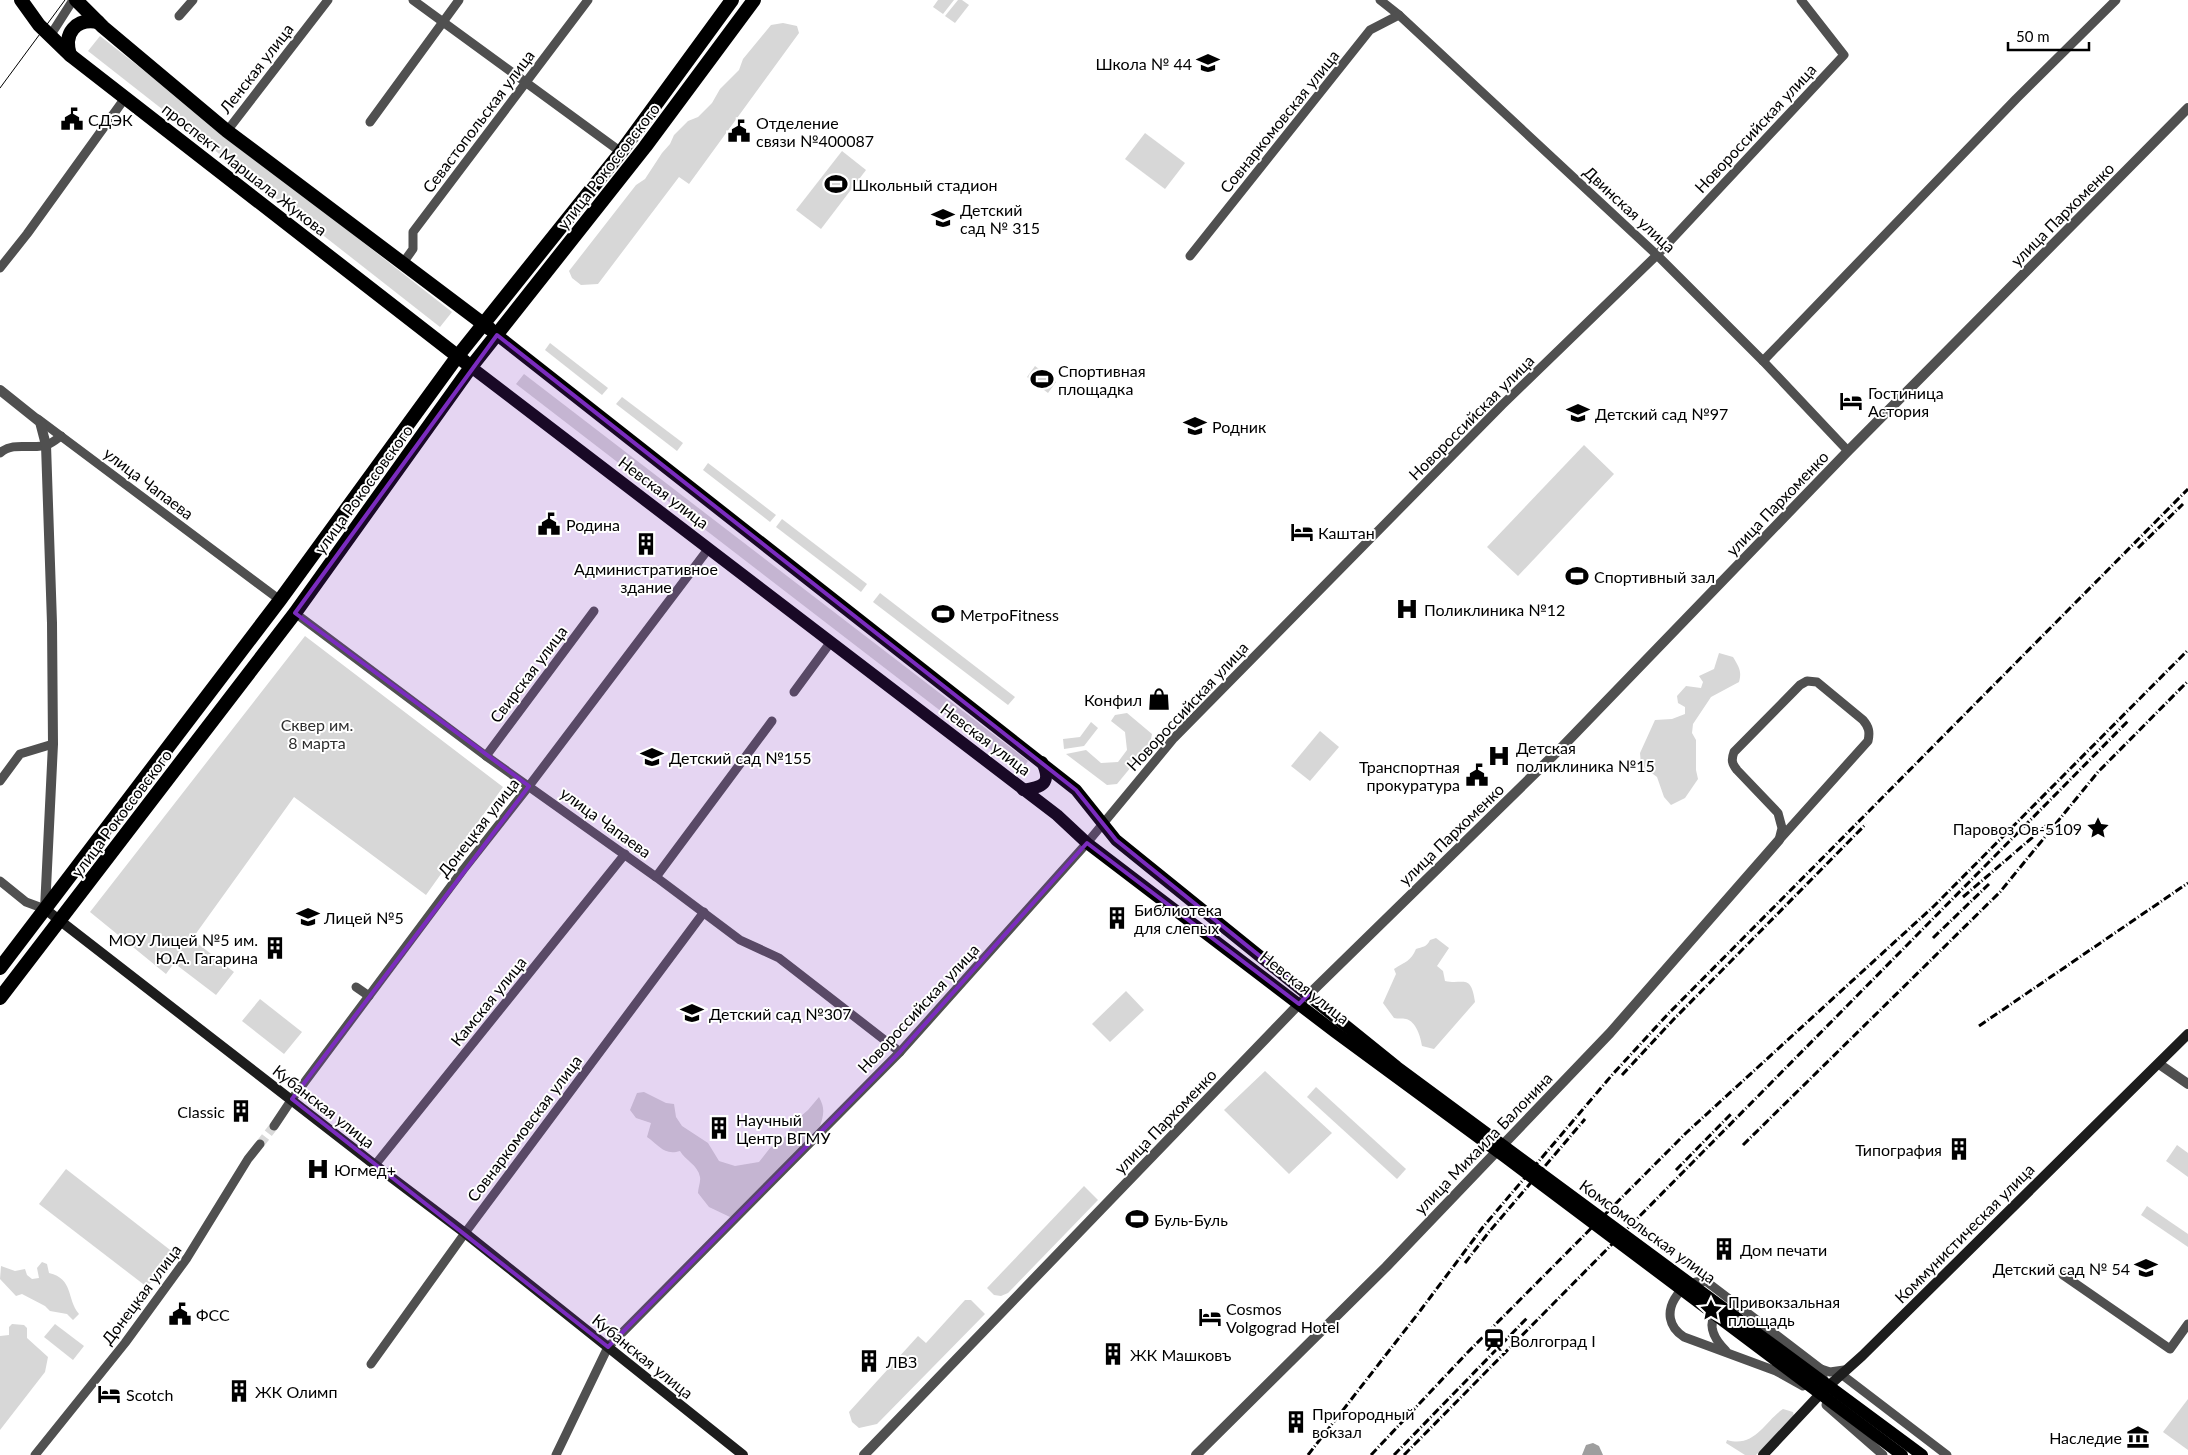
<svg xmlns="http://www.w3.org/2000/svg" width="2188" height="1455" viewBox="0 0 2188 1455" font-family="Lato,sans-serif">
	<rect width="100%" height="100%" fill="#fff"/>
	<g fill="#d7d7d7">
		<polygon points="938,0 954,0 943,14 933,7"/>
		<polygon points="958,0 962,0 969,5 955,23 945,16"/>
		<polygon points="783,23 797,26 799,33 689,184 679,177 598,284 581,285 572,278 569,271 636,185 645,179 662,153 670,144 674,135 688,121 698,117 712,103 720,89 739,70 743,59 771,25"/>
		<polygon points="100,36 452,312 440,327 88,51"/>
		<polygon points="1145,133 1185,163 1165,189 1125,159"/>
		<polygon points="842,151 866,170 821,229 796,210"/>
		<polygon points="550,343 608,388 602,395 545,350"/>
		<polygon points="1035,366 1056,382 1048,393 1027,377"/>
		<polygon points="524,374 1028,761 1020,772 516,384"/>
		<polygon points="622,397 683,443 677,451 616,404"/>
		<polygon points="1584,445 1614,474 1518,576 1487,547"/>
		<polygon points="708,463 776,515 770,522 703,470"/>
		<polygon points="782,519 867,584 861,592 776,527"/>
		<polygon points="880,593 1015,697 1008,705 873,602"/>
		<polygon points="305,636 503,787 426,895 294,797 192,939 234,972 216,995 174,963 166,974 90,912"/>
		<path d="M1719,653L1733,657C1739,667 1742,671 1739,682L1711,697L1693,724L1692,733L1696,740V770L1698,779L1685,798L1671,805L1664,797L1657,777L1641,765L1640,753L1655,720L1672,719L1685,714V707L1678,703L1677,696L1686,686L1701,688L1703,682L1699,676L1714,669Z"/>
		<polygon points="1127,713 1152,734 1150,744 1117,784 1107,785 1066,754 1086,750 1101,763 1118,762 1127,750 1125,732 1111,721 1115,715"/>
		<polygon points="1091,722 1098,728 1084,746 1064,749 1063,739 1080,737"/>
		<polygon points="1320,731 1339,747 1310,781 1291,766"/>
		<path d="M1436,938L1449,948L1437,966L1443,971L1445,981C1463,985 1471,973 1475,1002L1434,1049L1422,1046C1421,1038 1416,1021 1406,1019C1402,1018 1398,1019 1394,1018L1383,1003L1396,974L1394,969C1405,962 1411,961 1416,949C1422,947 1427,947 1430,940Z"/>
		<polygon points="1126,991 1144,1010 1110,1042 1092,1024"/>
		<polygon points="260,999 302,1032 284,1054 242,1021"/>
		<polygon points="1265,1071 1332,1133 1289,1174 1224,1110"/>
		<polygon points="1316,1087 1406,1169 1397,1179 1307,1097"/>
		<path d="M644,1092L666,1103L674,1104L676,1117L682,1126L708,1143L719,1161L735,1166L759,1162L770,1148L786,1136L793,1123L808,1110L819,1097C825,1108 824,1114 820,1126L740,1211L730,1217L709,1207L698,1193C698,1188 701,1181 700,1177C698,1165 685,1160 680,1151C664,1156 659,1145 647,1137L651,1123L636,1118L630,1110L637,1093Z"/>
		<polygon points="2177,1145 2188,1153 2188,1177 2166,1161"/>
		<polygon points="66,1169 174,1253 147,1287 39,1204"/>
		<polygon points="1084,1186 1098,1200 1008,1293 1001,1296 994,1295 987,1288"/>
		<polygon points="2147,1206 2188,1234 2188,1247 2141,1215"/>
		<path d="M42,1262L47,1264L49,1273C74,1279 66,1298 79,1314L73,1320L67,1314L50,1311L45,1306L22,1294L16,1296L0,1279L1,1266L15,1271L25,1269L27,1275L32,1279L39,1278L37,1268Z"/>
		<polygon points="965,1300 971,1300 985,1314 877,1424 859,1428 852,1422 849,1412 918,1336 926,1343"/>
		<polygon points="12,1324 24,1325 27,1328 27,1338 48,1357 45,1372 0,1430 0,1336 9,1335 9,1327"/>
		<polygon points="55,1324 84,1346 73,1360 44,1337"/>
		<polygon points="2188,1399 2188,1450 2163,1432"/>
		<path d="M1783,1409L1793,1412L1794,1416L1756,1455H1745L1726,1443L1727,1440C1755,1448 1764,1422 1783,1409Z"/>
	</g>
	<polygon fill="#9e9e9e" points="1593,1443 1599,1446 1603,1455 1582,1455 1586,1445"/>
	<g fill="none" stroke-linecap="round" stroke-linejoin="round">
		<polyline stroke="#d9d9d9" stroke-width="9" stroke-dasharray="9 4.5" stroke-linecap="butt" points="260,1144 274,1126"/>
		<g stroke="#505050" stroke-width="9">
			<polyline points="413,0 621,152"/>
			<polyline points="1380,0 1399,15 1657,255 1763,361 1848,451"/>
			<polyline points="179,16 193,0"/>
			<polyline points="50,36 73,0"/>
			<polyline points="370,122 459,0"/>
			<polyline points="227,131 328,0"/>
			<polyline points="1190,256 1370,30 1399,15"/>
			<polyline points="403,263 413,249 413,232 588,0"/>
			<polyline points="0,268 27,234 125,98"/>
			<polyline points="1763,361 2016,99 2116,0"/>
			<polyline points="38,419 280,600"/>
			<path d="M0,453C14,441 31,450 47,445C52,443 57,439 61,436"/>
			<polyline points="295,613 486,756 656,877 740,940 779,958 900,1052"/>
			<path d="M1807,681L1817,682L1863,720C1869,727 1870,732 1868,741L1779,840L1782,828L1778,813L1737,770C1732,764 1731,760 1734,752L1800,685Z"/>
			<polyline points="794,692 830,643"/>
			<polyline points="486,756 594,611"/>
			<polyline points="0,781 20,754 53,744"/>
			<polyline points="656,877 772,721"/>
			<polyline points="0,881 26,902 45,909"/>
			<polyline points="356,987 369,996"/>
			<polyline points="274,1126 292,1099 463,870 529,786 709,548"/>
			<polyline points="375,1165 625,854"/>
			<polyline points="2063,1275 2170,1349 2188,1324"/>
			<path d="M1717,1311C1706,1326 1715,1340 1726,1351"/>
			<polyline points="371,1364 465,1233 704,912"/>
			<polyline points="1821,1369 1830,1372 1844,1370"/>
			<polyline points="1841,1374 1947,1455"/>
			<path d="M1803,1386L1776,1371L1684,1337C1651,1316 1684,1275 1707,1282L1821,1369L1825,1385"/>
			<polyline points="1826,1405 1883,1455"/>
			<polyline points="35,1455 125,1343 187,1258 248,1159 260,1144"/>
			<polyline points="556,1455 608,1347 900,1052 1087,843 1174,738 1502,405 1657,255 1844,55 1801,0"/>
		</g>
		<g stroke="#505050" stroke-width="10">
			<polyline points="0,390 40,422 46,445 52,623 53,744 45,909"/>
			<polyline points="2159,1064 2188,1084"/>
			<polyline points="864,1455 1299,1004 1563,746 1848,451 2188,108"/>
			<polyline points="1196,1455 1386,1267 1610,1033 1779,840"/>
		</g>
		<g stroke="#1d1d1d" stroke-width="10">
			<polyline points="45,909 375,1165 465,1233 743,1455"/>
			<polyline points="1763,1455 1824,1390 1862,1356 2188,1034"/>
		</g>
		<g stroke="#000" stroke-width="12">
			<polyline points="497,335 1076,790 1116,840 1397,1067 1922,1455"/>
			<polyline points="471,367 1057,815 1087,843 1335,1032 1505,1157 1902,1455"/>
			<path d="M1023,790C1043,787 1052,784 1042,762"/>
		</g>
		<g stroke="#000" stroke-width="14">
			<polyline points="21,0 39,25 70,55 465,362"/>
			<polyline points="76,0 103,27 227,131 490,329"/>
			<path d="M70,55C63,33 76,18 98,22"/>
			<polyline points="0,968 280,600 457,357 621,152 732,0"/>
			<polyline points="0,998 295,613 471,367 645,147 754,0"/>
		</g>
		<polyline stroke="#000" stroke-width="1" points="0,88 65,0"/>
		<g stroke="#000" stroke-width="3" stroke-dasharray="8 2.5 1 2.5" stroke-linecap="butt">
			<polyline points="2138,548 2183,504"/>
			<polyline points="1963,897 2048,824"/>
			<polyline points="1933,938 1989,884"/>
			<polyline points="1979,1026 2188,883"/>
			<polyline points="1622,1075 1674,1019 1866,824"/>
			<polyline points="1743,1145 2000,892 2098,772 2188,681"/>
			<polyline points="1676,1170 1732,1113"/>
			<polyline points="1465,1263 1489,1232 1585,1119"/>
			<polyline points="1308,1455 1420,1311 1483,1227 1612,1075 1668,1014 2188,489"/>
			<polyline points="1371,1455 1467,1353 1686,1133 1934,906 2188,650"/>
			<polyline points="1394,1455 1527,1318"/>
			<polyline points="1404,1455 2129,720"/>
		</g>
	</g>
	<path fill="#7b2cbf" fill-opacity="0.2" stroke="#7b2cbf" stroke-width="4" stroke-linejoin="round" d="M497,335L1076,790L1116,840L1308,995L1299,1004L1087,843L900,1052L608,1347L292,1099L529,786L295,613Z"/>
	<defs>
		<symbol id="school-bare" viewBox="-9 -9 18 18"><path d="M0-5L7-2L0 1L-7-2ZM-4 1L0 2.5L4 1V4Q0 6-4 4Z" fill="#000" stroke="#fff" stroke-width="2.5" paint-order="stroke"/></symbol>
		<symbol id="civic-bare" viewBox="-9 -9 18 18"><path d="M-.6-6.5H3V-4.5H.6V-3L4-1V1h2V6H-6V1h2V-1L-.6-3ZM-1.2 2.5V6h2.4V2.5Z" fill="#000" stroke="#fff" stroke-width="2.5" paint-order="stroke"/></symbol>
		<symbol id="stadium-bare" viewBox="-9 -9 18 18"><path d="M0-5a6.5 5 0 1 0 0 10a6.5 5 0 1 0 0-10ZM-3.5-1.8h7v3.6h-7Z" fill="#000" stroke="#fff" stroke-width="2.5" paint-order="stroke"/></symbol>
		<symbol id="hotel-bare" viewBox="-9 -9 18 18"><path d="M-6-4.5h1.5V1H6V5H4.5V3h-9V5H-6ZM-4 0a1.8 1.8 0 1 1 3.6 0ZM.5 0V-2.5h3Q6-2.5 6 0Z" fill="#000" stroke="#fff" stroke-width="2.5" paint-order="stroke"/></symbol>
		<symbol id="building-bare" viewBox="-9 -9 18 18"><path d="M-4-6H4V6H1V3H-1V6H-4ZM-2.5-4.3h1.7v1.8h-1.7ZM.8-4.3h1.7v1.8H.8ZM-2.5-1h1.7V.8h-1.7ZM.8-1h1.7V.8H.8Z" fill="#000" stroke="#fff" stroke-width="2.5" paint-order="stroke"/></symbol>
		<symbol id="hospital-bare" viewBox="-9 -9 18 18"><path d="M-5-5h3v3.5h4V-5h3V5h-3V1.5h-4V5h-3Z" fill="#000" stroke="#fff" stroke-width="2.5" paint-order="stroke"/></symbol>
		<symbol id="shop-bare" viewBox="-9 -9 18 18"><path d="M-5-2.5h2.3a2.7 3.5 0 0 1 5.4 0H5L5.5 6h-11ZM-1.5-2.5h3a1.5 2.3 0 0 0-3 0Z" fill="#000" stroke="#fff" stroke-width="2.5" paint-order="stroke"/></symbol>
		<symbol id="sight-bare" viewBox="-9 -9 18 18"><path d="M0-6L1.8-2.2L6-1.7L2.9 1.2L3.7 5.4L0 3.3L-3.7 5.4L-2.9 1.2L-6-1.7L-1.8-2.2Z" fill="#000" stroke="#fff" stroke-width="2.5" paint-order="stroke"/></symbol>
		<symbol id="station-bare" viewBox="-9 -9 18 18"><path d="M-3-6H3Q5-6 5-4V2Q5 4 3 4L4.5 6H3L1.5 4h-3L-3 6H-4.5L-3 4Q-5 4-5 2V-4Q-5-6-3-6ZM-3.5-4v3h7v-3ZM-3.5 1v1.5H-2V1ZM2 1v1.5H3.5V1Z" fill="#000" stroke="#fff" stroke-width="2.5" paint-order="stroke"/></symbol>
		<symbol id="museum-bare" viewBox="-9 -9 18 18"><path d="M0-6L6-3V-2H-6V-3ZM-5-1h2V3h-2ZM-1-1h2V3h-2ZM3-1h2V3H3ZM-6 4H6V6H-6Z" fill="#000" stroke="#fff" stroke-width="2.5" paint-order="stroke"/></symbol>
	</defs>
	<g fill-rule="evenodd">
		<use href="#school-bare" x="1192" y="47" width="32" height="32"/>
		<use href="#civic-bare" x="56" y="103" width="32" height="32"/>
		<use href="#civic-bare" x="723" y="115" width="32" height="32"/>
		<use href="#stadium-bare" x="820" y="168" width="32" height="32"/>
		<use href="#school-bare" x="927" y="202" width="32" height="32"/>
		<use href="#stadium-bare" x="1026" y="363" width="32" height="32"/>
		<use href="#hotel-bare" x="1835" y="385" width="32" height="32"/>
		<use href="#school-bare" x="1562" y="397" width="32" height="32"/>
		<use href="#school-bare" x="1179" y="410" width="32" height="32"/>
		<use href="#civic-bare" x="533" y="508" width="32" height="32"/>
		<use href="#hotel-bare" x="1286" y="516" width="32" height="32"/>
		<use href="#building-bare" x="630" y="528" width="32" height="32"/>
		<use href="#stadium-bare" x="1561" y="560" width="32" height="32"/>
		<use href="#hospital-bare" x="1391" y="593" width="32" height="32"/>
		<use href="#stadium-bare" x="927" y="598" width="32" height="32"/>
		<use href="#shop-bare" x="1143" y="683" width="32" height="32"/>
		<use href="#hospital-bare" x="1483" y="740" width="32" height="32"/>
		<use href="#school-bare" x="636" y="741" width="32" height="32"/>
		<use href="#civic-bare" x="1461" y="759" width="32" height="32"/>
		<use href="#sight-bare" x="2082" y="812" width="32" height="32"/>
		<use href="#school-bare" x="292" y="901" width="32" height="32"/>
		<use href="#building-bare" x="1101" y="902" width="32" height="32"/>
		<use href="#building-bare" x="259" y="932" width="32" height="32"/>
		<use href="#school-bare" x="676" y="997" width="32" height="32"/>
		<use href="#building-bare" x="225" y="1095" width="32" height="32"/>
		<use href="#building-bare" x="703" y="1112" width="32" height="32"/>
		<use href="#building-bare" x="1943" y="1133" width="32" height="32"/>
		<use href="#hospital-bare" x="302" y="1153" width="32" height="32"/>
		<use href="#stadium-bare" x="1121" y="1203" width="32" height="32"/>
		<use href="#building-bare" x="1708" y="1233" width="32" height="32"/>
		<use href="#school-bare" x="2130" y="1252" width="32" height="32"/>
		<use href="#sight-bare" x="1695" y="1294" width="32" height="32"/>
		<use href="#civic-bare" x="164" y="1298" width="32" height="32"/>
		<use href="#hotel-bare" x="1194" y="1301" width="32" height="32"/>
		<use href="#station-bare" x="1478" y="1324" width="32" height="32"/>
		<use href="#building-bare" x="1097" y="1338" width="32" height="32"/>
		<use href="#building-bare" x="853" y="1345" width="32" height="32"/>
		<use href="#building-bare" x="223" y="1375" width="32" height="32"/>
		<use href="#hotel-bare" x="93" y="1378" width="32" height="32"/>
		<use href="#building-bare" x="1280" y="1406" width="32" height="32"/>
		<use href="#museum-bare" x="2122" y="1421" width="32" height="32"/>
	</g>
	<g text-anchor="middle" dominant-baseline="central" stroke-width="4" stroke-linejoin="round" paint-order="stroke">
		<g font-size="16" fill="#000" stroke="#fff" text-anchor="start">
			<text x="1192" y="63" text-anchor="end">Школа № 44</text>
			<text x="88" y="119">СДЭК</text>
			<text x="756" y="122">Отделение<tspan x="756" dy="18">связи №400087</tspan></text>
			<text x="852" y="184">Школьный стадион</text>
			<text x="960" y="209">Детский<tspan x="960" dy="18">сад № 315</tspan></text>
			<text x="1058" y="370">Спортивная<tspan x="1058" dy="18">площадка</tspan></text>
			<text x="1868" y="392">Гостиница<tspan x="1868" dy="18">Астория</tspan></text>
			<text x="1595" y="413">Детский сад №97</text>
			<text x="1212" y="426">Родник</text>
			<text x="566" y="524">Родина</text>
			<text x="1318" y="532">Каштан</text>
			<text x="646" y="568" text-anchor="middle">Административное<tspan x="646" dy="18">здание</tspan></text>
			<text x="1594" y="576">Спортивный зал</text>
			<text x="1424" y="609">Поликлиника №12</text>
			<text x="960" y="614">МетроFitness</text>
			<text x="1142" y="699" text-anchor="end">Конфил</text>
			<text x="1516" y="747">Детская<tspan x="1516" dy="18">поликлиника №15</tspan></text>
			<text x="669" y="757">Детский сад №155</text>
			<text x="1460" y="766" text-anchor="end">Транспортная<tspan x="1460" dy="18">прокуратура</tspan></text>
			<text x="2082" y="828" text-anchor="end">Паровоз Ов-5109</text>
			<text x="1134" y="909">Библиотека<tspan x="1134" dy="18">для слепых</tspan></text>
			<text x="324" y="917">Лицей №5</text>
			<text x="258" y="939" text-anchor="end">МОУ Лицей №5 им.<tspan x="258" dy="18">Ю.А. Гагарина</tspan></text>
			<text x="709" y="1013">Детский сад №307</text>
			<text x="225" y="1111" text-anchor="end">Classic</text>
			<text x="736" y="1119">Научный<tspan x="736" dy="18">Центр ВГМУ</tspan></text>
			<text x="1942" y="1149" text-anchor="end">Типография</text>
			<text x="334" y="1169">Югмед+</text>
			<text x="1154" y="1219">Буль-Буль</text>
			<text x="1740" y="1249">Дом печати</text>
			<text x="2130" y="1268" text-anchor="end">Детский сад № 54</text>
			<text x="1728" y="1301">Привокзальная<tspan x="1728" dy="18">площадь</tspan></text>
			<text x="1226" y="1308">Cosmos<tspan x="1226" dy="18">Volgograd Hotel</tspan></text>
			<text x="196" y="1314">ФСС</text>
			<text x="1510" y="1340">Волгоград I</text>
			<text x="1130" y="1354">ЖК Машковъ</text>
			<text x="886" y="1361">ЛВЗ</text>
			<text x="255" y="1391">ЖК Олимп</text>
			<text x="126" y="1394">Scotch</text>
			<text x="1312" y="1413">Пригородный<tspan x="1312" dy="18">вокзал</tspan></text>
			<text x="2122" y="1437" text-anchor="end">Наследие</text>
		</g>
		<g font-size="16" fill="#000" stroke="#fff">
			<text transform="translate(256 68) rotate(-52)">Ленская улица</text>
			<text transform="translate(478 121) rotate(-53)">Севастопольская улица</text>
			<text transform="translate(1279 121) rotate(-51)">Совнаркомовская улица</text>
			<text transform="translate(1755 128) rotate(-47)">Новороссийская улица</text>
			<text transform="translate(608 166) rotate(-52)">улица Рокоссовского</text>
			<text transform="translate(245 169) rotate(38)">проспект Маршала Жукова</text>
			<text transform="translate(1630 209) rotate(43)">Двинская улица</text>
			<text transform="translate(2062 214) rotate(-45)">улица Пархоменко</text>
			<text transform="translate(1471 417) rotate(-45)">Новороссийская улица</text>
			<text transform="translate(149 483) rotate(37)">улица Чапаева</text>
			<text transform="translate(363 489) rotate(-54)">улица Рокоссовского</text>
			<text transform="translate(664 492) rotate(37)">Невская улица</text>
			<text transform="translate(1777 503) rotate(-46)">улица Пархоменко</text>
			<text transform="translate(528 674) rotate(-53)">Свирская улица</text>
			<text transform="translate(1187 706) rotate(-47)">Новороссийская улица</text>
			<text transform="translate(986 739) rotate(37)">Невская улица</text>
			<text transform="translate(121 813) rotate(-53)">улица Рокоссовского</text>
			<text transform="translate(606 822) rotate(36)">улица Чапаева</text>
			<text transform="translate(478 827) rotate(-52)">Донецкая улица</text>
			<text transform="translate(1451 834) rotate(-44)">улица Пархоменко</text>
			<text transform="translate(1305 987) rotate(38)">Невская улица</text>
			<text transform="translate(488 1001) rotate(-51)">Камская улица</text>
			<text transform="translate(918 1008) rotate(-47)">Новороссийская улица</text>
			<text transform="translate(324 1106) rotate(38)">Кубанская улица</text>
			<text transform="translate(1165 1121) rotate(-46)">улица Пархоменко</text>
			<text transform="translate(524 1128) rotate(-53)">Совнаркомовская улица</text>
			<text transform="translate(1483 1143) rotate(-46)">улица Михаила Балонина</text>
			<text transform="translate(1648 1231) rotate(36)">Комсомольская улица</text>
			<text transform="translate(1964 1233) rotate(-45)">Коммунистическая улица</text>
			<text transform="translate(141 1294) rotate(-53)">Донецкая улица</text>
			<text transform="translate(643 1356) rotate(39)">Кубанская улица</text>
		</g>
		<g font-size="16" fill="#2e2e2e" stroke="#fff">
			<text x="317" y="724">Сквер им.<tspan x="317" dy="18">8 марта</tspan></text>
		</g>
	</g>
	<path d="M2008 42v8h81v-8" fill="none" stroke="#000000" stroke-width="2.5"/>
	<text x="2016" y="42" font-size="15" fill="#000000" stroke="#ffffff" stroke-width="4" paint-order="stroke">50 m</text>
</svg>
